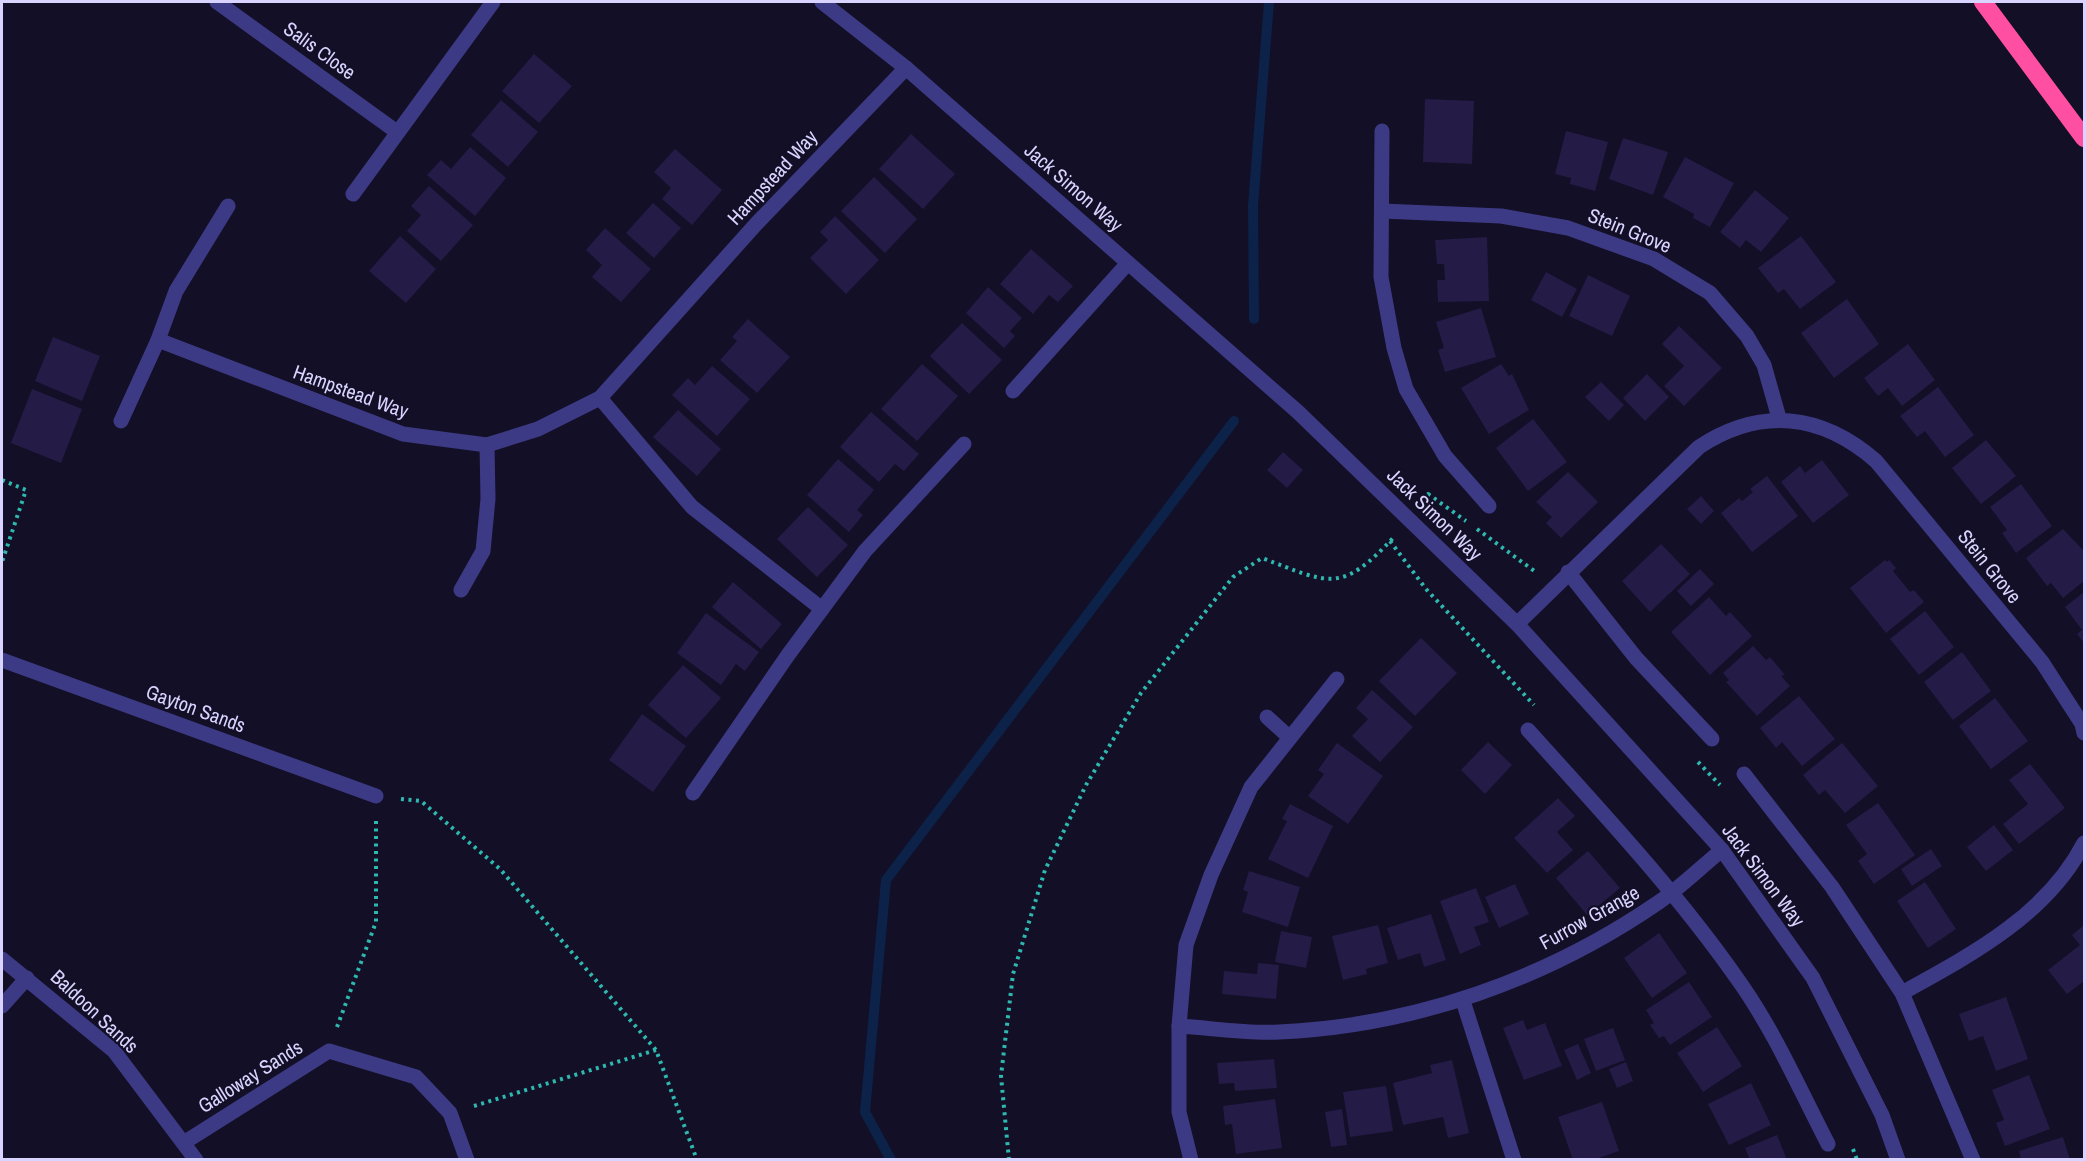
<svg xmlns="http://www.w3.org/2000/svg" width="2086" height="1161" viewBox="0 0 2086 1161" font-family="'Archivo Narrow',sans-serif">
	<rect width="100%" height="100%" fill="#130f26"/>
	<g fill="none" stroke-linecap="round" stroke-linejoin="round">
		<g stroke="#0c2248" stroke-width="10">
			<polyline points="1254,319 1253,206 1269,2"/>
			<polyline points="891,1160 865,1112 886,880 1234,421"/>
		</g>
	</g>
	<g fill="#241b47">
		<polygon points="534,54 572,86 539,123 502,91"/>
		<polygon points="1425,99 1474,101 1472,164 1423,162"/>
		<polygon points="501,100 538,132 508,167 471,135"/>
		<polygon points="1566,131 1608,142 1595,191 1570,184 1571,178 1555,174"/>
		<polygon points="911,134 955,174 923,209 879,169"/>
		<polygon points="1623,138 1668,152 1653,195 1609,179"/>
		<polygon points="470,147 506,178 475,216 427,175 441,160 451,169"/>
		<polygon points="675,149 722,190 692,225 662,199 671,188 654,172"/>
		<polygon points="1685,157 1734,183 1710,227 1693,218 1694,214 1663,197"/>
		<polygon points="874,177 917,219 885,253 841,211"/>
		<polygon points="429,186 473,225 441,261 407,231 421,215 411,206"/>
		<polygon points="1755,190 1789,218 1761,252 1746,240 1740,248 1720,232"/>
		<polygon points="653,203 681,228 654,258 626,233"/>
		<polygon points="835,216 879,260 846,294 810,258 828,240 820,232"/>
		<polygon points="605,228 651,269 621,302 592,277 602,265 586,250"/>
		<polygon points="400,236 436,269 406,303 369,271"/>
		<polygon points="1801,236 1836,282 1800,309 1784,289 1778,293 1758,268"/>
		<polygon points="1487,237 1489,301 1438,302 1437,280 1445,280 1444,264 1437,264 1435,240"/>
		<polygon points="1031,249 1073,286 1058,302 1049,295 1033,314 1000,284"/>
		<polygon points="1546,272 1577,289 1562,317 1531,300"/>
		<polygon points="1588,275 1630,296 1612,336 1569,316"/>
		<polygon points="988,287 1022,318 1010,331 1015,336 1004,348 966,313"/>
		<polygon points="1847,299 1879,344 1834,378 1801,333"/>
		<polygon points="1481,308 1496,357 1445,372 1438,350 1444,348 1436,322"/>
		<polygon points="748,319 790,357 757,393 720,360 737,341 732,337"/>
		<polygon points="962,323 1002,360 969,394 930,356"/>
		<polygon points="1679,326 1722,368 1684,406 1664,386 1684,366 1662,344"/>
		<polygon points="53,337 100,356 82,401 35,381"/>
		<polygon points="1908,344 1935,380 1902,406 1888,388 1878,396 1864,378"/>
		<polygon points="922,364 958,396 917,441 881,409"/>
		<polygon points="1501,364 1509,376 1512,374 1529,410 1489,434 1461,388"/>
		<polygon points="712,366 750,399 717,436 672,395 688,378 695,385"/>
		<polygon points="1647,374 1669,397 1645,421 1623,398"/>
		<polygon points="1601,382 1624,405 1609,421 1585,397"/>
		<polygon points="1938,387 1974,435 1945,457 1925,431 1917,437 1900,416"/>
		<polygon points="32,389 82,409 61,463 11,443"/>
		<polygon points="678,410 721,449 697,476 653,437"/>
		<polygon points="871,412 919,454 904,471 895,464 879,482 840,447"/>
		<polygon points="1533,419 1567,462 1528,491 1496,448"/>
		<polygon points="1986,440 2016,476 1981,504 1952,468"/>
		<polygon points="1283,452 1303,470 1287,488 1267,470"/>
		<polygon points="838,459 874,490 857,510 863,515 849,532 807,495"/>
		<polygon points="1822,460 1849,495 1813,523 1781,482 1800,466 1805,473"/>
		<polygon points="1568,472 1598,502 1561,538 1546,523 1552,517 1536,502"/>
		<polygon points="1767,476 1798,516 1752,552 1721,513 1739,498 1742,501 1753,492 1750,489"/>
		<polygon points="2021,484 2052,526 2016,553 2002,533 2007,530 1990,507"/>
		<polygon points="1701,496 1714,511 1701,524 1687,509"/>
		<polygon points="808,507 848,545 817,577 777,539"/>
		<polygon points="2063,529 2084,551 2084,581 2063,598 2051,583 2047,586 2026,558"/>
		<polygon points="1661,544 1690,574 1650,612 1622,581"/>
		<polygon points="1885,560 1887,562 1889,560 1896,568 1893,571 1910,592 1914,590 1924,602 1886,633 1850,588"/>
		<polygon points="1700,569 1714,584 1691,606 1677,591"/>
		<polygon points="733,582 782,624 761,649 712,607"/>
		<polygon points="2084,592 2084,643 2077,634 2082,630 2065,607"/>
		<polygon points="1709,597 1726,616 1730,612 1752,636 1710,675 1671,632"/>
		<polygon points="1925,611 1954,647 1919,675 1890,639"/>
		<polygon points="706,613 759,652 745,671 736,664 721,685 677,653"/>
		<polygon points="1421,638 1457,673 1415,716 1379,681"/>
		<polygon points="1753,646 1766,660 1770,657 1785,675 1781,676 1790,686 1757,716 1726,682 1729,680 1723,673"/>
		<polygon points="1962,652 1991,691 1953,720 1924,682"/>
		<polygon points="683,665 721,698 686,738 648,705"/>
		<polygon points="1372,690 1413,727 1380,762 1352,736 1368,719 1356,708"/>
		<polygon points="1799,696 1835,739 1802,766 1782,742 1776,748 1760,728"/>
		<polygon points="1995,698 2028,741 1991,769 1959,726"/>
		<polygon points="642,714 686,746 653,792 609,760"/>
		<polygon points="1488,742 1512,765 1485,794 1461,770"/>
		<polygon points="1337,743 1383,776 1348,824 1308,796 1324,774 1318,770"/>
		<polygon points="1842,743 1878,786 1845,813 1825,790 1819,795 1803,775"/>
		<polygon points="2030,764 2065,808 2019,844 2003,824 2028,804 2009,780"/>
		<polygon points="1558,798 1575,816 1557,832 1573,850 1547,873 1514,838"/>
		<polygon points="1878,803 1915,855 1874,884 1858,861 1867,854 1846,825"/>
		<polygon points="1290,804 1333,826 1308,878 1268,859 1287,821 1282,819"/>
		<polygon points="1994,825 2013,850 1986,871 1967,847"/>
		<polygon points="1931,849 1942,866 1912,886 1901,869"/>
		<polygon points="1588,851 1620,888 1587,915 1556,878"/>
		<polygon points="1249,871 1300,887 1288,927 1242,912 1248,892 1243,890"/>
		<polygon points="1925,882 1956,929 1928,948 1897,901"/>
		<polygon points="1515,884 1529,914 1499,928 1485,897"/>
		<polygon points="1476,888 1489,922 1474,927 1481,945 1460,954 1440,901"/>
		<polygon points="1431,914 1446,960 1424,967 1420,953 1398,960 1387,928"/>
		<polygon points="1378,925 1388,963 1366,969 1367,974 1343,980 1332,936"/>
		<polygon points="2084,925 2084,981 2067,994 2048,970 2080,945 2072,935"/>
		<polygon points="1281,931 1312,937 1306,968 1275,962"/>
		<polygon points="1659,933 1687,973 1652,998 1624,958"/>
		<polygon points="1258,963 1279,965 1276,999 1222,994 1224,971 1257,974"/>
		<polygon points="1689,982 1712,1017 1670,1045 1664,1036 1659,1038 1650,1025 1654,1023 1646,1010"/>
		<polygon points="2006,997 2028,1059 1996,1071 1983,1036 1969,1041 1959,1014"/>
		<polygon points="1523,1020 1527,1030 1545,1023 1562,1066 1524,1080 1503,1028"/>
		<polygon points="1717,1027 1742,1066 1703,1092 1677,1053"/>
		<polygon points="1613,1028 1625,1060 1596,1071 1584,1039"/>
		<polygon points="1578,1044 1591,1073 1577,1080 1564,1050"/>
		<polygon points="1274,1059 1277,1088 1235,1091 1234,1083 1219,1084 1217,1063"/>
		<polygon points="1452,1060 1469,1133 1448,1138 1443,1117 1403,1125 1393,1083 1432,1073 1430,1065"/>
		<polygon points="1626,1062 1633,1081 1617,1088 1609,1069"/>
		<polygon points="2029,1075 2050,1129 2005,1146 1996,1123 2004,1120 1992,1090"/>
		<polygon points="1751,1083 1771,1125 1729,1145 1708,1104"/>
		<polygon points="1386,1086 1393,1131 1350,1137 1343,1092"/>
		<polygon points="1275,1099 1282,1148 1236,1154 1232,1124 1225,1125 1223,1106"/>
		<polygon points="1602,1102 1619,1151 1593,1160 1573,1160 1558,1117"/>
		<polygon points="1342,1109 1347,1145 1331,1147 1325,1112"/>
		<polygon points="1777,1135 1787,1160 1750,1160 1745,1148"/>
		<polygon points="2063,1137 2070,1160 2021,1160 2019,1151"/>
	</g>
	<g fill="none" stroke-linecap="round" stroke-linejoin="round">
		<g stroke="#2fb8b0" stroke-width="4" stroke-dasharray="3 4.5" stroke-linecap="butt">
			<polyline points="2,480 26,490 2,562"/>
			<polyline points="1423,500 1428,494 1466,521"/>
			<polyline points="1477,529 1537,573"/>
			<polyline points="1390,541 1426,589 1534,705"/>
			<polyline points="1698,762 1720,785"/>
			<polyline points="401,799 421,801 500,869 656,1050 697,1160"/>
			<polyline points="337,1027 376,922 376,820"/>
			<polyline points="474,1106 656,1050"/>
			<polyline points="1853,1149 1857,1160"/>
			<path d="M1009,1160L1001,1076L1013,974L1045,870L1086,785L1141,693L1233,577L1262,558C1329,583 1340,595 1394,537"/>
		</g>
		<g stroke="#3d3a85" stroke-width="15">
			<polyline points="217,2 397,132"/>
			<polyline points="822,2 906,68 1298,412 1517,624 1722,850 1813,978 1882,1115 1898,1160"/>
			<polyline points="1382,131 1381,277 1394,348 1406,389 1445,456 1489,506"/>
			<polyline points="353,194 493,2"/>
			<polyline points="1382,211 1501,216 1568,228 1654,259 1710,293 1747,336 1764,365 1779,418"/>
			<polyline points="158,340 403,434 487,445 538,429 600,398 757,223 906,68"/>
			<polyline points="1013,391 1128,263"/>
			<polyline points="600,398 692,507 822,609"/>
			<polyline points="121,421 158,340 176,291 228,206"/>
			<polyline points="1568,572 1636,658 1712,739"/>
			<polyline points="461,590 483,551 488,499 487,445"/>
			<path d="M1517,624L1699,447C1760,407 1821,413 1876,461L2042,662L2082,724L2084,733"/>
			<polyline points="2,660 376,796"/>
			<polyline points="1267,717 1289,737"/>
			<path d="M1528,730C1600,810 1674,889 1736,977C1773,1028 1799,1088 1828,1144"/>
			<polyline points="1744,774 1832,887 1902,993 1973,1160"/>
			<polyline points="693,793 788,655 865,551 964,444"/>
			<polyline points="2,959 114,1051 196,1160"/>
			<path d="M1902,993C1971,955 2047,915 2084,843"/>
			<polyline points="1463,1001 1514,1160"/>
			<polyline points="2,1006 27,978"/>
			<path d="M1179,1026C1212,1028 1247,1034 1279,1032C1415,1026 1547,979 1659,902C1681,887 1701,867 1722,850"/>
			<polyline points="185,1142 329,1051 416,1077 450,1113 467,1160"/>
			<polyline points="1191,1160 1179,1112 1179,1026 1186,945 1211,875 1251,787 1337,679"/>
		</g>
		<polyline stroke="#ff4fa3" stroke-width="18" points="1983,2 2084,138"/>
	</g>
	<g text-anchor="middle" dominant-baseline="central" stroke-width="4.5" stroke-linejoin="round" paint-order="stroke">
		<g font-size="20" fill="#d9d4ff" stroke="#130f26">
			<text transform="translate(320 50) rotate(36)">Salis Close</text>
			<text transform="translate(772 177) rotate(-47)">Hampstead Way</text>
			<text transform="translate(1074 187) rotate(41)">Jack Simon Way</text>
			<text transform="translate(1630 230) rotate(22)">Stein Grove</text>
			<text transform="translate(351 391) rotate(20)">Hampstead Way</text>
			<text transform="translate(1435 514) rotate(44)">Jack Simon Way</text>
			<text transform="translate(1990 566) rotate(51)">Stein Grove</text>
			<text transform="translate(196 708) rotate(20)">Gayton Sands</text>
			<text transform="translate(1764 875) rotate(53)">Jack Simon Way</text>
			<text transform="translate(1589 917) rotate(-29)">Furrow Grange</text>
			<text transform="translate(95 1011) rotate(43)">Baldoon Sands</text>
			<text transform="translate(250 1076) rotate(-32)">Galloway Sands</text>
		</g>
	</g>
	<rect width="2086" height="1161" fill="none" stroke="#d9d4ff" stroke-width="6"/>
</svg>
